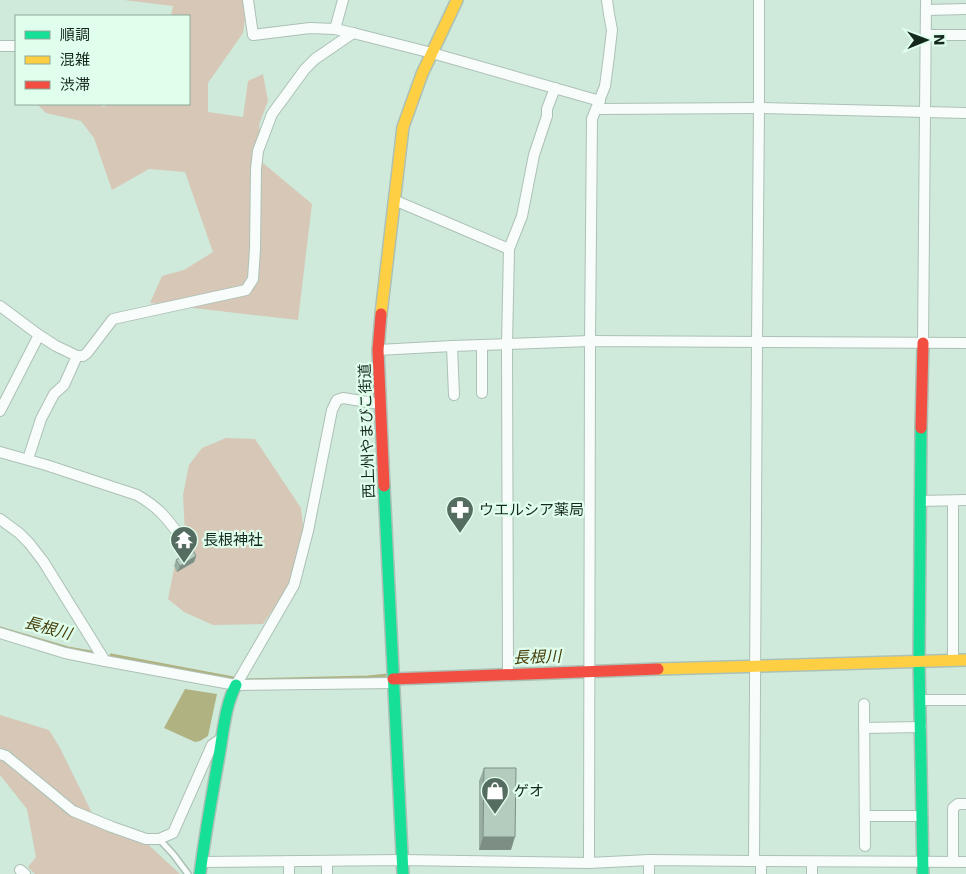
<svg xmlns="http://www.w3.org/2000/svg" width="966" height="874" viewBox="0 0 966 874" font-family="'DejaVu Sans','Noto Sans JP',sans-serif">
	<rect width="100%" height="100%" fill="#cfeadb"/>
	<g fill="#d7c7b6">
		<polygon points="124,0 243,0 245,20 243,33 208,83 208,112 243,117 248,81 263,74 268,101 259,125 263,163 312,204 298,320 150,303 162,276 184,270 213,252 185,172 149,169 112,190 94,138 81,121 46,113 37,104 98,104 104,107 107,104 189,104 189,16 171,16 173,6"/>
		<polygon points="226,438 255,439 301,508 304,535 295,577 263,624 213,625 184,612 168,599 174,569 186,552 183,495 189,465 202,448"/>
		<polygon points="0,715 49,730 60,748 92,813 140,837 180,874 35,874 28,867 36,857 27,809 0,775"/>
	</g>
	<polygon fill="#b1b281" points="185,689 217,694 208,736 200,741 195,742 164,728"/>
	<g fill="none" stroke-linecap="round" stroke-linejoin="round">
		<g stroke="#b1b281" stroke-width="3">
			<polyline points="0,628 68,648 91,652"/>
			<polyline points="111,655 244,680 368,677 388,675"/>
		</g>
		<defs>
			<polyline id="lane" points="159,839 173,854 188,874"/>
			<g id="street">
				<polyline points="248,0 253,35 310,28 335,29 353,33 432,53 600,101"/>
				<polyline points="926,10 966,9"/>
				<polyline points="335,29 343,0"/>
				<polyline points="926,35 966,35"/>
				<polyline points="0,46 16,46"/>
				<polyline points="597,109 759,108 966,113"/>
				<polyline points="394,200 509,249"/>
				<polyline points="0,306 39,335 56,346 77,356 83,356 87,353 113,319 246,290 253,279 255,249 256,169 258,151 272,114 305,69 315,59 353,33"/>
				<polyline points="923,343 926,0"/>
				<polyline points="452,346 454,395"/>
				<polyline points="378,350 452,346 590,341 966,343"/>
				<polyline points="482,393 482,345"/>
				<polyline points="0,411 39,335"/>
				<path d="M0,452L46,465L137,495C158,507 166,517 180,536"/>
				<polyline points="28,459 41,419 54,394 64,385 77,356"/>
				<polyline points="920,501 966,500"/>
				<polyline points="953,501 953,660"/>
				<polyline points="0,519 19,533 29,543 43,561 105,661"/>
				<polyline points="0,633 65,653 105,661 236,685 394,683"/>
				<polyline points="508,674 507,344 509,249 522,216 534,155 547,116 547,109 555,88"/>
				<polyline points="236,685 294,585 308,531 332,410 337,400 343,398 380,404"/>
				<polyline points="920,700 966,700"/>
				<polyline points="864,704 865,846"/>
				<polyline points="864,728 921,727"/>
				<polyline points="0,754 6,756 73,811 112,827 146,839 159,839 173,833 212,745 222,738"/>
				<polyline points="865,816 922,816"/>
				<polyline points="754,861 757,341 759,108 759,0"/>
				<polyline points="761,861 761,874"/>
				<polyline points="202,862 402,860 589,863 649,860 754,861 966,862"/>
				<polyline points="812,862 812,874"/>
				<polyline points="953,862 953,808 958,804 966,804"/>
				<polyline points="589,863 590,341 592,119 605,86 609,56 612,30 609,14 607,0"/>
				<polyline points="20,870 25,874"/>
				<polyline points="289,874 289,861"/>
				<polyline points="327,874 327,861"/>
				<polyline points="649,874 649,860"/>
			</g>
			<g id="fast">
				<polyline points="921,428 919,661 923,874"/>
				<polyline points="384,486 403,874"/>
				<path d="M200,874C205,834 212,795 219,756C223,734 225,705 236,685"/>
			</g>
			<g id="slow">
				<polyline points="381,314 403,127 422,74 457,0"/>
				<polyline points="658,669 966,660"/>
			</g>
			<g id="jam">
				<polyline points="381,314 378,350 384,486"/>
				<polyline points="921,428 923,343"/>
				<polyline points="393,679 658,669"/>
			</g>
		</defs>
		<use href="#lane" stroke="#acc1b6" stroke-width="8"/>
		<use href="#street" stroke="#acc1b6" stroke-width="12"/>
		<use href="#fast" stroke="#acc1b6" stroke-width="14"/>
		<use href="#slow" stroke="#acc1b6" stroke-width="14"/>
		<use href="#jam" stroke="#acc1b6" stroke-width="14"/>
		<use href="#lane" stroke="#f8fcfa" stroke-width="5"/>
		<use href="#street" stroke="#f8fcfa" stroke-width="10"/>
		<use href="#fast" stroke="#16e098" stroke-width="11"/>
		<use href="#slow" stroke="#ffcf43" stroke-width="11"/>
		<use href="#jam" stroke="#f24e42" stroke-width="11"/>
	</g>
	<g fill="#9aafa3">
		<polygon points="196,556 194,562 177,572 174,566 176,560"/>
		<polygon points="484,768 511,850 479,850 479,781"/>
	</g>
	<g fill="#7d8f85">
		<polygon points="196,556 194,562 177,572 180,566"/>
		<polygon points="483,837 515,837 511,850 479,850"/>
	</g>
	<g fill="#b3ccbe" stroke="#7d8f85">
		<polygon points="193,550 196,556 180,566 176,560"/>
		<polygon points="484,768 516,768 515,837 483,837"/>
	</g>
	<defs>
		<symbol id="pharmacy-pin" viewBox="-11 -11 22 30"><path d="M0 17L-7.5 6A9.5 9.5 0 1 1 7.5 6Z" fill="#556c60" stroke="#dffeec"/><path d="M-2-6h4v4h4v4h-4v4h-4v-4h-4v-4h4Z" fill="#fff"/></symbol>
		<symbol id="temple-pin" viewBox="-11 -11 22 30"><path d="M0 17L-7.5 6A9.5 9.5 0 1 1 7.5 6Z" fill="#556c60" stroke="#dffeec"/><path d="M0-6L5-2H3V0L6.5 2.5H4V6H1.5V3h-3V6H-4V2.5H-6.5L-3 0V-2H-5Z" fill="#fff"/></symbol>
		<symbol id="shop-pin" viewBox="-11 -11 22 30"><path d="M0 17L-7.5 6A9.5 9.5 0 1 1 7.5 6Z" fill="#556c60" stroke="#dffeec"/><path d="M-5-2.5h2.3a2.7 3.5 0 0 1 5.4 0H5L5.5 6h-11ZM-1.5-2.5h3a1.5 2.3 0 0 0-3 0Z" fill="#fff"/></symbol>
	</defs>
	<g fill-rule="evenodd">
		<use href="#pharmacy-pin" x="444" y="494" width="32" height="43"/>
		<use href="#temple-pin" x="168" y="524" width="32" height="43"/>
		<use href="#shop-pin" x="479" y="775" width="32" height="43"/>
	</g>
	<g text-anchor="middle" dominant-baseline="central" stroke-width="4.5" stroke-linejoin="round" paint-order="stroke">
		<g font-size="15" fill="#14281d" stroke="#dffeec">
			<text transform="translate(367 431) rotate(-92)">西上州やまびこ街道</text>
		</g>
		<g font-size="15" fill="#14281d" stroke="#dffeec" text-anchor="start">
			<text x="479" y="510">ウエルシア薬局</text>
			<text x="203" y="540">長根神社</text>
			<text x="514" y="791">ゲオ</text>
		</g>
		<g font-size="16" font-style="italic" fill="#48400d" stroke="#dffeec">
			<text transform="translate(48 628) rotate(15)">長根川</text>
			<text transform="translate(537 657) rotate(-2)">長根川</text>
		</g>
	</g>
	<rect x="15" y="15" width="175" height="90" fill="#dffeec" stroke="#8ea899"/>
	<rect x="25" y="31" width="25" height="8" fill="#16e098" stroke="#8ea899"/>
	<text x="60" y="40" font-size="15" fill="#14281d">順調</text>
	<rect x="25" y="56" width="25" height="8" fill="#ffcf43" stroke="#8ea899"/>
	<text x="60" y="65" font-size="15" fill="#14281d">混雑</text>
	<rect x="25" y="81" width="25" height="8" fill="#f24e42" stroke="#8ea899"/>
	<text x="60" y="90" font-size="15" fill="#14281d">渋滞</text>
	<g transform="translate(926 40) rotate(89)" stroke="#dffeec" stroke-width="4" paint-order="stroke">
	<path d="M0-4L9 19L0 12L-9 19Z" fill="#14281d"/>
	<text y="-8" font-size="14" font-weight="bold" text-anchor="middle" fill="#14281d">N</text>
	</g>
</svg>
